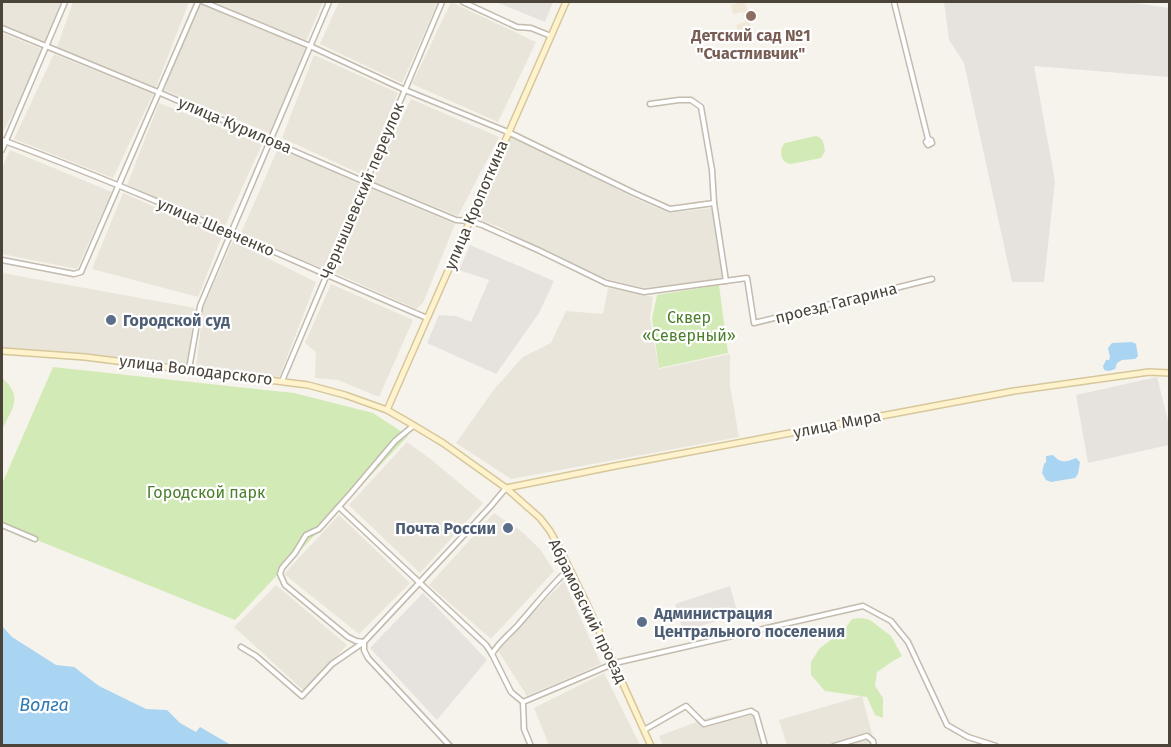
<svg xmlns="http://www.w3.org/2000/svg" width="1171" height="747" viewBox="0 0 1171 747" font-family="'Fira Sans',sans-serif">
	<rect width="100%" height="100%" fill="#f6f3ec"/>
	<g fill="#eae5da">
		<polygon points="2,2 65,2 49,44 2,24"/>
		<polygon points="73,2 189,2 156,87 57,47"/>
		<polygon points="197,2 204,2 308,46 274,135 164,90"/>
		<polygon points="214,2 323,2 306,41"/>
		<polygon points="339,2 438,2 402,83 320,44"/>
		<polygon points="451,2 536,42 498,122 412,84"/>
		<polygon points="2,33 46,51 2,134"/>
		<polygon points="54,54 153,94 113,178 14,139"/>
		<polygon points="314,55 398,93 363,175 282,138"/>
		<polygon points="411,99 499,137 458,216 372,181"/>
		<polygon points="159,103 262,144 225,226 127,185"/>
		<polygon points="511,135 632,197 669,213 713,208 723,279 645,288 607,279 553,255 497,226 473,218"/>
		<polygon points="279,146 361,185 323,269 241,233"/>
		<polygon points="10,150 112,192 77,269 2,254 2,168"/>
		<polygon points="369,188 455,224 423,303 416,309 335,273"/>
		<polygon points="123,193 222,236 198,297 92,269"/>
		<polygon points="233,241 316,282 279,378 196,367 203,308"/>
		<polygon points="2,273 195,308 187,367 2,350"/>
		<polygon points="331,284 413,320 379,397 338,380 315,378 316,352 305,343"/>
		<polygon points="608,288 653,297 650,318 659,369 730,354 730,386 739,437 511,479 456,443 495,388 523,357 551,343 566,311 603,314"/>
		<polygon points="407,442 433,461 483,503 420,573 349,505"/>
		<polygon points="494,513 521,531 540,549 554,571 491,639 429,585"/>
		<polygon points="339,515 410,583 359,634 284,574"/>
		<polygon points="564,581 601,664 527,696 497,649"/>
		<polygon points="276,585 347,645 304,691 234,627"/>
		<polygon points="604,673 640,745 549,745 534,708"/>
		<polygon points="862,696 875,745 787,745 779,720"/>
		<polygon points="753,707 764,745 663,745 659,736 707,718"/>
	</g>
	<g fill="#e6e2dd">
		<polygon points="496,2 553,2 545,22"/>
		<polygon points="944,2 1128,2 1169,8 1169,77 1034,66 1055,181 1044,282 1012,282 964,63 949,40"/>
		<polygon points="470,245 554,281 539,313 496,374 427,343 439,315 456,316 471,322 489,280 459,270"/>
		<polygon points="1157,377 1169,425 1169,445 1088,463 1076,395"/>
		<polygon points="730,586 738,615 683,631 675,604"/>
		<polygon points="423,593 487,660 437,720 370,648"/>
	</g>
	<polygon fill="#efe8d6" points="740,2 745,2 748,11 756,9 758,19 750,21 752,31 739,34 736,25 745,22 743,12 733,14 731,5"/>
	<g fill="#d2eab5">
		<path d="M816,136C824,138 824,145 825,151L821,158L791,164C781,164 778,149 785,143Z"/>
		<polygon points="719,285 728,353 659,368 652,319 657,295"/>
		<polygon points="53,367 294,393 373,413 408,436 235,620 2,526 2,484"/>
		<path d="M2,378C24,397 12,408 2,430Z"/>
		<polygon points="862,618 870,620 891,636 902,656 893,661 877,672 875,686 883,698 883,718 875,715 867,697 825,691 811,675 811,662 820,648 844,630 852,619"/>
	</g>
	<g fill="#a9d4f2">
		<polygon points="1132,342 1136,344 1138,356 1135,359 1122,360 1117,363 1115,369 1109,371 1104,370 1103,366 1106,360 1109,360 1110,357 1108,348 1112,343"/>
		<path d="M1053,455C1061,464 1066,462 1076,458L1080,462L1078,474L1075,478L1051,482L1046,480L1042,473L1044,464L1046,462V456Z"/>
		<polygon points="2,626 12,637 56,665 74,667 99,686 142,707 146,709 167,710 180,723 196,732 200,727 231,745 2,745"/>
	</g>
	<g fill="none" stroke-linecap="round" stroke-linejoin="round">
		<defs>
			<g id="street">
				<polyline points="204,2 310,46 405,90 508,132 634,193 670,209 714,203"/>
				<polyline points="463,2 517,27 531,28 551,36"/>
				<polyline points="894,2 928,139 931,140 932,143 928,145 926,142 928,139"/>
				<polyline points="2,28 158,92 365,182 456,220 469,221 482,225 538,250 606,283 644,292 747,278 754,323 932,279"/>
				<polyline points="650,104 679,100 691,100 701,107 712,170 714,203 726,281"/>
				<path d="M2,140C146,193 286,258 427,318"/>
				<polyline points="2,150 65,2"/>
				<polyline points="2,260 74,274 81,272 198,2"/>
				<polyline points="189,369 200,306 329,2"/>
				<polyline points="282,381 442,2"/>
				<polyline points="413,426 395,441 351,493 319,529 306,535 295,553 282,568 280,574 285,585 348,637 356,641 364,642 364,650 368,658 450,746"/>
				<polyline points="339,507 486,645 492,654 511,692 523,702 524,729 531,746"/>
				<polyline points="2,525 35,539"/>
				<polyline points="241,647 256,656 302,696 332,664 364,642 490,507 506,488"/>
				<path d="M492,654C499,642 509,635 518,625C535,606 550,586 569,569"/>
				<polyline points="523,702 615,663 863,606 891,621 908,642 947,725 968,737 996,746"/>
				<polyline points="644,730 686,706 704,724 751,711 756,714 765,746"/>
				<polyline points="834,746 867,736 873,741 874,746"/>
			</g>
			<g id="secondary">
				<polyline points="2,351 85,357 308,385 345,395 387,410 408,422 443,443 506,488 540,518 550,531 562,553 585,600 651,746"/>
				<polyline points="387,410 566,2"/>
				<polyline points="506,488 615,466 1014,391 1149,372 1170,373"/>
			</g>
		</defs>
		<use href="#street" stroke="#c2bbae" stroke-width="7"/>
		<use href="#secondary" stroke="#d6c79b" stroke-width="8"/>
		<use href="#street" stroke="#fff" stroke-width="4"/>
		<use href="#secondary" stroke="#fff3cd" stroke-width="5"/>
	</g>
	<circle fill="#8d6e63" stroke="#fff" stroke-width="2" cx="751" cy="16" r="6"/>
	<g fill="#5c6f8a" stroke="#fff" stroke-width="2">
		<circle cx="111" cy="320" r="6"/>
		<circle cx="508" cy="528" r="6"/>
		<circle cx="642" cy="622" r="6"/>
	</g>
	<g text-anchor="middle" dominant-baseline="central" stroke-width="4.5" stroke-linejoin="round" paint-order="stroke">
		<g font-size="16" font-weight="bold" fill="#785e54" stroke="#fff">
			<text x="751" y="35">Детский сад №1<tspan x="751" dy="18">"Счастливчик"</tspan></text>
		</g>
		<g font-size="16" fill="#4b4439" stroke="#fff">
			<text transform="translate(235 125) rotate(23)">улица Курилова</text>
			<text transform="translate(362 191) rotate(-67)">Чернышевский переулок</text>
			<text transform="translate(476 205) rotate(-67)">улица Кропоткина</text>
			<text transform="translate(216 227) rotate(23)">улица Шевченко</text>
			<text transform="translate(836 303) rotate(-14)">проезд Гагарина</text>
			<text transform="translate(196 370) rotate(7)">улица Володарского</text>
			<text transform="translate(837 424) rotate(-11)">улица Мира</text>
			<text transform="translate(588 611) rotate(64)">Абрамовский проезд</text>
		</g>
		<g font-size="16" fill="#4a7f2a" stroke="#fff">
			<text x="689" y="317">Сквер<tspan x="689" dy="18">«Северный»</tspan></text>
			<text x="206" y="492">Городской парк</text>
		</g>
		<g font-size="16" font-weight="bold" fill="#4e5e75" stroke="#fff" text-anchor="start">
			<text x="123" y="320">Городской суд</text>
			<text x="496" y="528" text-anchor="end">Почта России</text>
			<text x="654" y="613">Администрация<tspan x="654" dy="18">Центрального поселения</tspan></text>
		</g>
		<g font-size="18" font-style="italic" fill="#2e7ab2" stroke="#fff">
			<text x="44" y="705">Волга</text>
		</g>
	</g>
	<rect width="1171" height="747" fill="none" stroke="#4b4439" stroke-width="6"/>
</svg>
